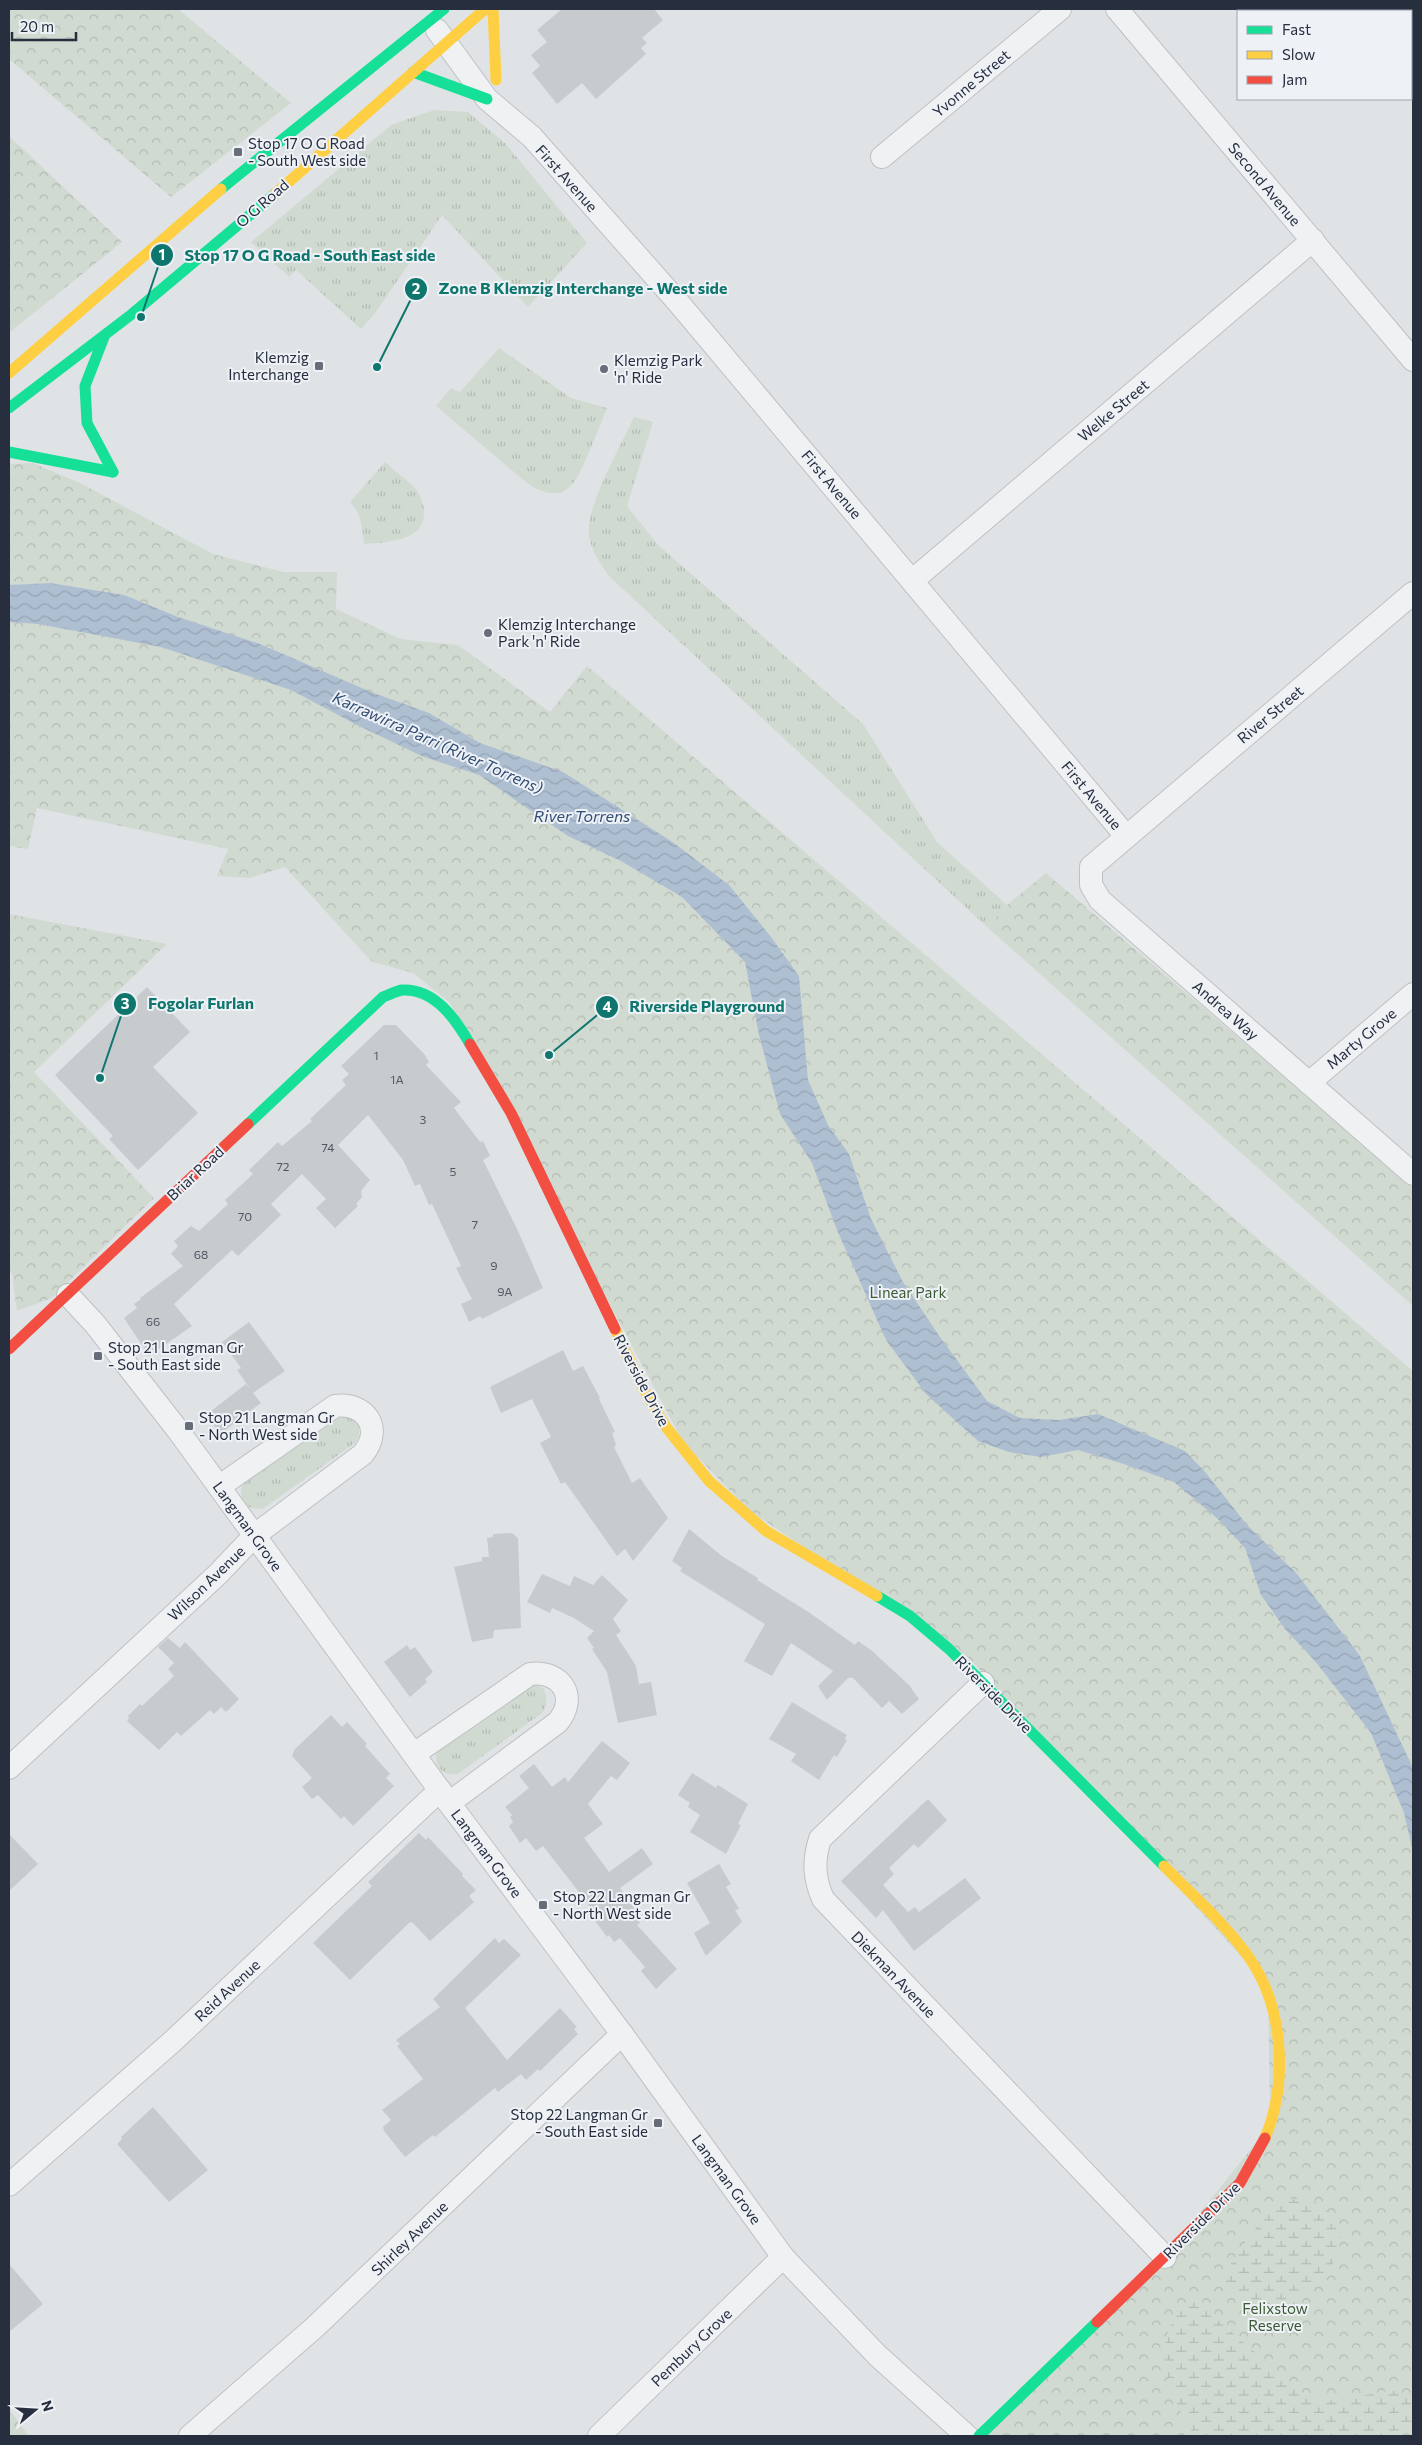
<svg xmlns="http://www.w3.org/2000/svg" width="1422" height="2445" viewBox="0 0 1422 2445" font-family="Commissioner,sans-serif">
	<defs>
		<pattern id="grass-tufts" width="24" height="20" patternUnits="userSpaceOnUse" patternTransform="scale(1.25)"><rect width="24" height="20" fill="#d1dad1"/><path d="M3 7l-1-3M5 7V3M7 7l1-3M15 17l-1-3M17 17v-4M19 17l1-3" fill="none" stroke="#b3bbb4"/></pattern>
		<pattern id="forest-crowns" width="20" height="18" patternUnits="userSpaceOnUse" patternTransform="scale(1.25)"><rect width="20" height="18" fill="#d1dad1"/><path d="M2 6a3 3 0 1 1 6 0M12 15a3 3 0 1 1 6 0" fill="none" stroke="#b3bbb4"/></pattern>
		<pattern id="wetland-marsh" width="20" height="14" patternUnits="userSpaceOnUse" patternTransform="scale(1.25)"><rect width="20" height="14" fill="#d1dad1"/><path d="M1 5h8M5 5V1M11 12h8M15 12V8" fill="none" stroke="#b3bbb4"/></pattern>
		<pattern id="water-waves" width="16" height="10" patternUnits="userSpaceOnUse" patternTransform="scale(1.25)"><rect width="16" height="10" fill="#aebfd2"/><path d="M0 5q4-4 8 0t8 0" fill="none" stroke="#96a4b5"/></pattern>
	</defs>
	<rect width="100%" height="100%" fill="#e0e3e6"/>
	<g fill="url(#grass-tufts)">
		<polygon points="434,110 468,112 506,144 587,243 528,307 442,215 376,312 361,329 296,270 289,277 251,242 391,125"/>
		<path d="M499,348L571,398L607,408C601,423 595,438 589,452C576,484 565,507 528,484L436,406L451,388L460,392Z"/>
		<path d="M634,417L653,422L627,506L658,545L863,724L937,842L1007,905L987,927L610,577C600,564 592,552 589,536C584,510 622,443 634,417Z"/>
		<path d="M385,462C395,471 406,479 415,488C420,494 423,502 424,510C427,542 386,542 364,544C362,528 362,514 350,502Z"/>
		<path d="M337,1412L357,1418C360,1428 361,1435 355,1443L264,1508C244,1512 236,1497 244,1480Z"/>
		<path d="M534,1683L544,1689C547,1698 548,1705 542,1713L458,1774C439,1777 431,1762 439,1745Z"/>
	</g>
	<g fill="url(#forest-crowns)">
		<polygon points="9,9 178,9 291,103 171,197 9,59"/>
		<polygon points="9,136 122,242 9,333"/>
		<polygon points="33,463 82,484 213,554 284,572 337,572 336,609 401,639 458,645 550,712 587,666 1413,1371 1413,2436 979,2436 1165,2257 1270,2125 1268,1986 969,1658 750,1511 683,1442 450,1003 413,973 372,962 285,867 249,878 217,876 228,849 37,808 28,849 9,846 9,464"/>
		<polygon points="1046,873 1413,1187 1413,1306 987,927 1007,905"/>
		<polygon points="9,914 167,944 34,1072 154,1198 52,1298 17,1311 12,1274 9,1270"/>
		<polygon points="9,2409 29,2436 9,2436"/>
	</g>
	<g fill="url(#wetland-marsh)">
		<path d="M1289,2199H1306L1325,2206L1336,2222L1340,2239L1337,2259L1283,2316C1266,2315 1255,2311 1242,2299C1236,2294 1226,2286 1225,2279C1224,2268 1263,2217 1273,2209C1277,2205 1284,2203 1289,2199Z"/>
		<path d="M1195,2301L1308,2397L1335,2401L1387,2391H1398L1413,2397V2431L1393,2436H1195C1175,2404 1155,2365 1170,2327C1174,2319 1180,2311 1185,2303Z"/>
	</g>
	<polygon fill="url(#water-waves)" points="50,583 124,595 178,617 260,644 371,692 429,713 480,743 563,772 674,843 729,885 771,937 799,976 808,1080 828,1125 849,1154 871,1219 903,1282 940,1337 987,1401 1020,1418 1059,1420 1098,1414 1185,1451 1206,1473 1247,1525 1297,1574 1360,1656 1413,1768 1413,1852 1404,1813 1371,1733 1315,1661 1285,1629 1261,1595 1245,1548 1218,1519 1174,1482 1124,1464 1078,1450 1041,1457 1009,1452 978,1441 926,1394 886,1340 837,1230 812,1163 780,1114 759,1035 745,962 682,897 621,861 568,836 479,775 424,757 357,725 291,690 161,647 38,624 9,622 9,585"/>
	<g fill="#c8cbce">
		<polygon points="562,9 654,9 663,20 642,38 647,43 641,48 646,54 596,99 582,83 557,104 532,73 540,66 531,55 547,42 537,30"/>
		<polygon points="147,987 190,1032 153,1067 198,1113 138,1170 109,1139 113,1136 55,1075"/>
		<polygon points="384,1025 396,1025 425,1055 429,1062 426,1065 461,1102 454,1108 480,1142 483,1141 490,1156 483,1160 518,1231 543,1288 482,1319 480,1316 469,1322 461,1304 472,1299 456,1268 461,1266 432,1204 429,1205 420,1184 415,1186 403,1160 368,1115 338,1145 370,1180 361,1191 362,1197 356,1204 358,1206 335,1228 316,1208 326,1199 302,1174 271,1204 281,1215 238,1256 232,1250 174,1304 192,1326 149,1356 124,1318 137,1308 134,1304 141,1299 140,1298 183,1266 171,1254 178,1246 174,1241 191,1226 199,1231 228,1204 225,1200 253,1174 249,1170 278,1142 282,1146 312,1121 310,1119 346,1085 342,1080 349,1074 341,1066"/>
		<polygon points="249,1322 285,1371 253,1393 261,1403 220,1434 206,1415 246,1384 251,1390 237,1370 241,1368 222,1342"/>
		<polygon points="563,1350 573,1371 583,1366 600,1398 599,1399 615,1432 612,1433 616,1445 614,1447 632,1483 640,1478 668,1518 633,1561 625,1549 617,1556 565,1482 561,1484 540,1443 551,1437 532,1399 501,1413 490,1387"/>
		<polygon points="689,1529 722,1556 758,1578 757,1580 810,1613 855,1645 858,1641 871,1650 909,1685 919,1699 902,1714 889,1701 882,1708 853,1678 848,1678 827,1700 818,1686 833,1671 791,1643 772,1676 744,1661 765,1624 680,1571 682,1568 672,1561"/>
		<polygon points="512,1533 518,1538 521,1628 494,1630 493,1638 472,1642 454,1567 482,1561 482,1557 489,1557 487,1538 493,1537 493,1534"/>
		<polygon points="542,1574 570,1586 574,1576 593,1585 602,1575 628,1600 613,1619 621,1631 616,1635 636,1666 639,1684 651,1682 657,1715 618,1723 607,1672 592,1649 594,1648 587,1638 594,1631 574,1618 552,1608 550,1613 527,1602"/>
		<polygon points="168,1638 180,1648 185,1642 239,1699 226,1712 221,1707 214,1714 210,1710 181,1736 177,1732 159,1750 127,1721 129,1718 128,1716 140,1704 142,1706 174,1676 168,1669 174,1663 158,1647"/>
		<polygon points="407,1645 410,1650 415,1647 433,1672 425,1679 427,1682 410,1697 384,1662"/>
		<polygon points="792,1702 847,1735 845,1739 847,1740 837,1757 834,1755 819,1780 791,1761 796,1754 769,1739"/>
		<polygon points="331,1715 342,1727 347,1722 367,1744 365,1746 390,1774 386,1778 394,1786 353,1826 344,1816 341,1819 318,1795 312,1799 302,1787 312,1778 292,1756 295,1749"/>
		<polygon points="602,1741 630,1763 617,1780 611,1776 588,1804 603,1824 584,1838 609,1872 642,1848 653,1864 620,1888 637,1913 635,1915 640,1923 637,1925 677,1969 656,1989 641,1971 645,1967 620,1938 614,1942 609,1935 607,1937 590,1914 593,1912 586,1901 543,1846 536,1851 526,1838 520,1843 509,1826 513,1822 510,1817 512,1815 505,1807 529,1788 519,1776 534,1764 552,1787 565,1777 568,1782"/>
		<polygon points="692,1773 716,1788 718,1785 748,1804 738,1824 741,1825 726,1854 690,1832 700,1815 688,1807 690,1803 678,1795"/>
		<polygon points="928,1799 947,1820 918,1848 914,1844 889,1868 894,1874 883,1885 908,1912 915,1907 919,1912 965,1878 981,1898 914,1951 883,1910 876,1918 841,1881"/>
		<polygon points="419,1833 426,1840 428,1837 463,1874 462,1876 476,1890 469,1896 474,1902 430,1941 412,1922 409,1923 350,1980 313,1943 372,1886 368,1882"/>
		<polygon points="9,1834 38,1864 9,1891"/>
		<polygon points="719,1864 731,1884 726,1887 739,1909 735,1910 742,1922 706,1956 694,1933 710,1923 687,1883"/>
		<polygon points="495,1938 499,1943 504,1939 521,1955 465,2008 507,2060 560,2008 577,2027 574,2029 578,2034 540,2071 538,2069 526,2080 521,2074 498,2092 495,2088 435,2137 433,2135 405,2157 384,2131 383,2127 391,2120 382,2110 423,2079 397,2046 400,2044 396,2040 440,2007 433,1999"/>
		<polygon points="153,2107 208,2170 169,2202 117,2144 122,2139 121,2137"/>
		<polygon points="9,2264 43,2304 9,2332"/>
	</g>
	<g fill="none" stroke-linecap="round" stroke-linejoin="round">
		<defs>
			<g id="street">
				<polyline points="1117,9 1413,360"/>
				<polyline points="437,30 487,99 532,137 677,301 1126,836"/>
				<polyline points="882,157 1060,9"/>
				<polyline points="913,580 1313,240"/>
				<polyline points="1413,593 1091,867 1091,885 1100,900 1413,1174"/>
				<polyline points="1309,1083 1413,994"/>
				<polyline points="68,1295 95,1324 177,1429 449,1803 622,2034 783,2257 878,2356 967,2436"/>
				<path d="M983,1683L820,1839C813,1861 814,1878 823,1899L1165,2257"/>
				<path d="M414,1754L530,1674C562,1670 578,1697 558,1722L449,1803"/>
				<path d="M9,1768L218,1574L255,1535L363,1454C383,1429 367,1402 335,1406L220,1486"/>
				<polyline points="9,2185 173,2041 440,1790"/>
				<polyline points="190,2436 315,2327 622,2034"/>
				<polyline points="599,2436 783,2257"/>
			</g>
		</defs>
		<use href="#street" stroke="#bec1c4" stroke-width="24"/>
		<use href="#street" stroke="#f0f1f2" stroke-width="22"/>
		<g stroke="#16e098" stroke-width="11">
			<polyline points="413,72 487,99"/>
			<polyline points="221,189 444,9"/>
			<polyline points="104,337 85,386 87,423 113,472"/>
			<polyline points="9,408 132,314 275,194"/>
			<polyline points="9,452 113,472"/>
			<path d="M248,1124L383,997C389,995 396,991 402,990C435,988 456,1020 470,1044"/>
			<polyline points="877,1596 910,1616 949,1649 1164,1866"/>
			<polyline points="979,2436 1097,2322"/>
		</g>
		<g stroke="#ffcf43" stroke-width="11">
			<polyline points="493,9 496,80"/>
			<polyline points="275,194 485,9"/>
			<polyline points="9,373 221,189"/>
			<polyline points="615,1329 643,1388 666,1427 709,1481 766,1531 877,1596"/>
			<path d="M1164,1866C1193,1896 1226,1924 1250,1959C1284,2009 1288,2083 1265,2138"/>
		</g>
		<g stroke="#f24e42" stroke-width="11">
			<polyline points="470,1044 511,1113 615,1329"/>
			<polyline points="9,1349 248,1124"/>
			<polyline points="1097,2322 1240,2183 1265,2138"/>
		</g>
	</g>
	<g fill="#686e79" stroke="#eef1f6" stroke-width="2">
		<rect x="233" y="147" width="10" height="10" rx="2.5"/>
		<rect x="314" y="361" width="10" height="10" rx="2.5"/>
		<circle cx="604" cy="369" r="5"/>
		<circle cx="488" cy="633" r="5"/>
		<rect x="93" y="1351" width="10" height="10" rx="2.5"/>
		<rect x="184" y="1421" width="10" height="10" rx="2.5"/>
		<rect x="538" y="1900" width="10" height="10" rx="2.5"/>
		<rect x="653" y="2118" width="10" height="10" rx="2.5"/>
	</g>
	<g text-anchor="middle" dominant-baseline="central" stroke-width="4" stroke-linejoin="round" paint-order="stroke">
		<g font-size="12" fill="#505764">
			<text x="376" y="1055">1</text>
			<text x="397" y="1079">1A</text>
			<text x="423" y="1119">3</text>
			<text x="328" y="1147">74</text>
			<text x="283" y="1166">72</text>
			<text x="453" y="1171">5</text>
			<text x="245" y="1216">70</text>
			<text x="475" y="1224">7</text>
			<text x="201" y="1254">68</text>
			<text x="494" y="1265">9</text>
			<text x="505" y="1291">9A</text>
			<text x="153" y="1321">66</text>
		</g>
		<g font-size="15" fill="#272f3f" stroke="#eef1f6">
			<text transform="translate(971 83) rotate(-40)">Yvonne Street</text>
			<text transform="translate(567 178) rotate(48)">First Avenue</text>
			<text transform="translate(1265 184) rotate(50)">Second Avenue</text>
			<text transform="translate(262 203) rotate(-41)">O G Road</text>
			<text transform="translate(1113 410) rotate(-40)">Welke Street</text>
			<text transform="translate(832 484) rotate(50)">First Avenue</text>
			<text transform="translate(1270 714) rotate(-40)">River Street</text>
			<text transform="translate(1092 795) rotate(50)">First Avenue</text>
			<text transform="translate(1226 1010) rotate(41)">Andrea Way</text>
			<text transform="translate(1361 1038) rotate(-40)">Marty Grove</text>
			<text transform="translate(195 1173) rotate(-43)">Briar Road</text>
			<text transform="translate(642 1380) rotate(62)">Riverside Drive</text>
			<text transform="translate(248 1526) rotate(54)">Langman Grove</text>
			<text transform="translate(206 1583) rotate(-44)">Wilson Avenue</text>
			<text transform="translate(994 1694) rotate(45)">Riverside Drive</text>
			<text transform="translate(487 1853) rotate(53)">Langman Grove</text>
			<text transform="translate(894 1974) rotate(46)">Diekman Avenue</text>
			<text transform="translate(227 1990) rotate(-43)">Reid Avenue</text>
			<text transform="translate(727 2179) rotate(54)">Langman Grove</text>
			<text transform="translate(1201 2220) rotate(-45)">Riverside Drive</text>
			<text transform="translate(409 2238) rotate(-44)">Shirley Avenue</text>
			<text transform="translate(691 2347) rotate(-44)">Pembury Grove</text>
		</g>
		<g font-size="15" fill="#272f3f" stroke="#eef1f6" text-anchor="start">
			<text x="248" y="143">Stop 17 O G Road<tspan x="248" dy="17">- South West side</tspan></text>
			<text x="309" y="357" text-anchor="end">Klemzig<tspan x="309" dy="17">Interchange</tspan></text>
			<text x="614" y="360">Klemzig Park<tspan x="614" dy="17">'n' Ride</tspan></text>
			<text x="498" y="624">Klemzig Interchange<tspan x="498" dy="17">Park 'n' Ride</tspan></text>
			<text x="108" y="1347">Stop 21 Langman Gr<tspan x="108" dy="17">- South East side</tspan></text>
			<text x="199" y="1417">Stop 21 Langman Gr<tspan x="199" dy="17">- North West side</tspan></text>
			<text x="553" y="1896">Stop 22 Langman Gr<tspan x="553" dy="17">- North West side</tspan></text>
			<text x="648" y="2114" text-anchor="end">Stop 22 Langman Gr<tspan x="648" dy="17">- South East side</tspan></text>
		</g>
		<g font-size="15" fill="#3b5b34" stroke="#eef1f6">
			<text x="908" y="1292">Linear Park</text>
			<text x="1275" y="2308">Felixstow<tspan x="1275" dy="17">Reserve</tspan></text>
		</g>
		<g font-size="16" font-style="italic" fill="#314d74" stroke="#eef1f6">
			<text transform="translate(438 742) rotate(24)">Karrawirra Parri (River Torrens)</text>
			<text x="582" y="815">River Torrens</text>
		</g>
	</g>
	<path fill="none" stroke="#0f766e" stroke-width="2" d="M141 317L162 255M377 367L416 289M100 1078L125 1004M549 1055L607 1007"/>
	<g fill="#0f766e" stroke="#eef1f6" stroke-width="2">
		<circle cx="141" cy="317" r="5"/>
		<circle cx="377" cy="367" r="5"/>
		<circle cx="100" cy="1078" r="5"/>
		<circle cx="549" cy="1055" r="5"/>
		<circle cx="162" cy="255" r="12"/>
		<circle cx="416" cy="289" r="12"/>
		<circle cx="125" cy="1004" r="12"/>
		<circle cx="607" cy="1007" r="12"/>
	</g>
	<g font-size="15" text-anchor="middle" font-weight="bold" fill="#fff">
		<text x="162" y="260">1</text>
		<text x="416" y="294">2</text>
		<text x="125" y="1009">3</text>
		<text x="607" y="1012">4</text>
	</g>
	<g font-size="16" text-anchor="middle" font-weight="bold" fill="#0f766e" stroke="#eef1f6" stroke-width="4" stroke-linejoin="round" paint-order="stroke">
		<text x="310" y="261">Stop 17 O G Road - South East side</text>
		<text x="583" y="294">Zone B Klemzig Interchange - West side</text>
		<text x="201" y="1009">Fogolar Furlan</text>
		<text x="707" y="1012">Riverside Playground</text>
	</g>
	<rect width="1422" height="2445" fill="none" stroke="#272f3f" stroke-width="20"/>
	<rect x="1237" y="10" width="175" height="90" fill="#eef1f6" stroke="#9ea3ad"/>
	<rect x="1247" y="26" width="25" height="8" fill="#16e098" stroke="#9ea3ad"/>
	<text x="1282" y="35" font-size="15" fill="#272f3f">Fast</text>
	<rect x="1247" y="51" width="25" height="8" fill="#ffcf43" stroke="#9ea3ad"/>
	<text x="1282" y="60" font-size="15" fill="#272f3f">Slow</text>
	<rect x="1247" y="76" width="25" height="8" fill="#f24e42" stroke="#9ea3ad"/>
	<text x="1282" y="85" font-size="15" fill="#272f3f">Jam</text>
	<g transform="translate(35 2410) rotate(72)" stroke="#eef1f6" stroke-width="4" paint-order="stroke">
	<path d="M0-4L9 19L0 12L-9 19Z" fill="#272f3f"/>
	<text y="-8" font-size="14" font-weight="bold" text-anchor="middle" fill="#272f3f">N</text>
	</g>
	<path d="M12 32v8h64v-8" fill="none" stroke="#272f3f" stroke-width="2.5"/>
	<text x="20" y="32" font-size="15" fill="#272f3f" stroke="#eef1f6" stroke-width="4" paint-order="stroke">20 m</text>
</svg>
